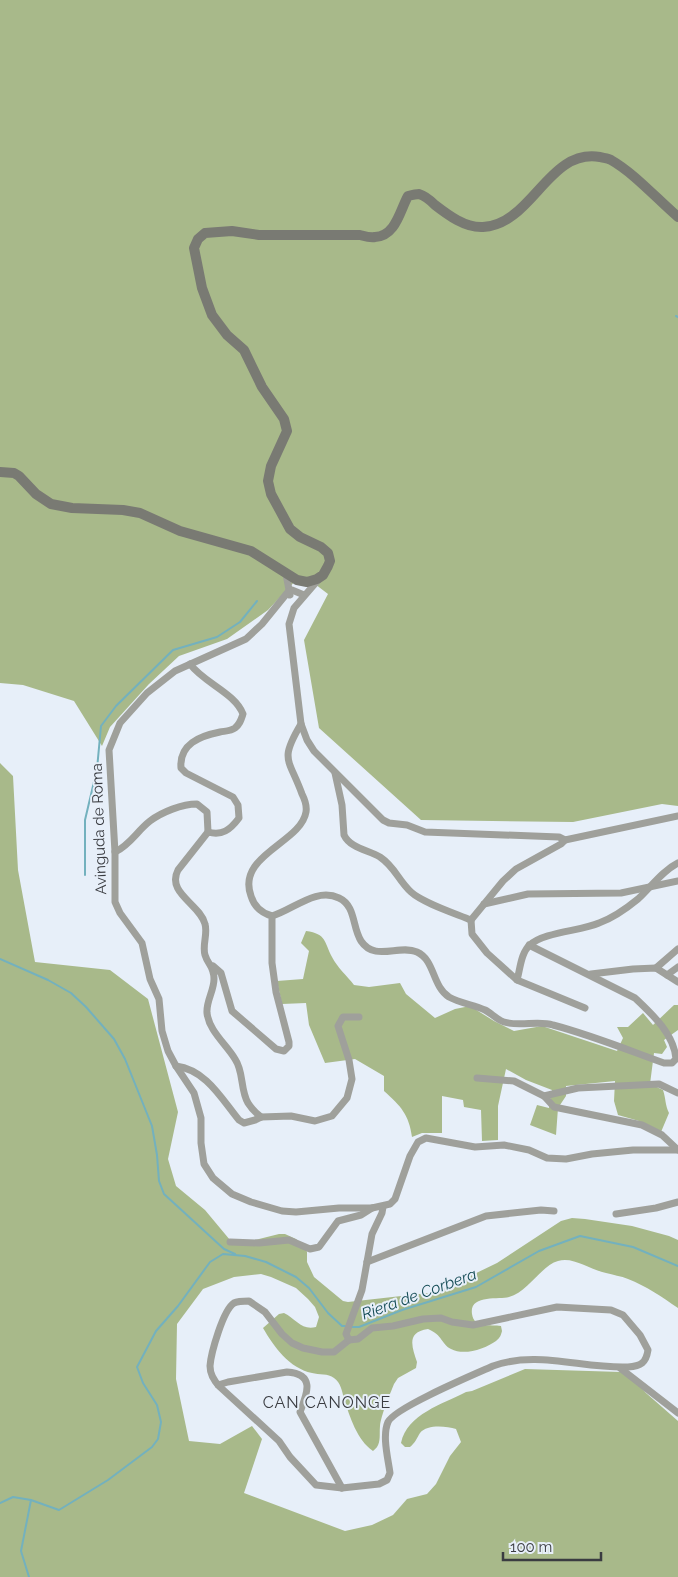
<svg xmlns="http://www.w3.org/2000/svg" width="678" height="1577" viewBox="0 0 678 1577" font-family="Raleway,sans-serif">
	<rect width="100%" height="100%" fill="#e7eff9"/>
	<g fill="#a8b98a">
		<polygon points="0,0 678,0 678,806 662,804 573,822 421,820 319,728 304,640 328,594 307,578 299,577 268,610 227,639 179,656 149,684 110,727 102,746 74,701 23,685 0,683"/>
		<path d="M0,763L13,776L18,870L35,962L110,970L148,999L178,1112L168,1159L176,1186L205,1210L230,1240L247,1242L279,1234H285L296,1239L305,1247L307,1252V1262L314,1277L343,1301L348,1302L437,1292L497,1263L561,1221L572,1218L585,1219L632,1226L669,1236L678,1240V1308C662,1297 646,1286 628,1279C621,1276 613,1275 606,1273C591,1270 573,1256 558,1261C542,1265 528,1292 509,1297C499,1300 469,1294 472,1314C474,1329 491,1324 501,1326L502,1331C501,1335 500,1338 496,1341C485,1349 464,1356 451,1349C441,1344 443,1335 428,1329C406,1332 412,1347 417,1362L416,1368L398,1378L394,1384C390,1394 381,1415 380,1426C379,1435 382,1445 373,1451C357,1440 350,1417 344,1399C342,1391 341,1383 334,1378C328,1373 319,1375 312,1373C289,1368 274,1347 263,1328L279,1314L284,1313C296,1319 302,1331 316,1327L319,1317L315,1307L308,1299L296,1288L271,1277L261,1274L234,1277L203,1289L177,1324L176,1379L189,1441L220,1444L252,1426L262,1439L244,1493L345,1531L372,1525L393,1515L407,1499L427,1494L436,1484L450,1456L461,1442L456,1429C446,1426 427,1424 420,1433C417,1438 415,1443 410,1447H405L401,1443C407,1414 443,1404 466,1392L472,1391L525,1369L621,1372L639,1385L646,1393L678,1421V1577H0Z"/>
		<path d="M306,931C327,934 324,942 332,957C337,967 347,976 354,985L369,987L400,983L406,994L435,1018L455,1009L470,1006L494,1021L514,1031L542,1026L617,1051L623,1038L617,1027H628L643,1013L653,1025L674,1005H678V1030L664,1040L667,1047L662,1054L654,1053L650,1084L663,1090C666,1099 665,1105 669,1113L661,1132L639,1121L618,1115L614,1101L615,1081L566,1086V1096L558,1108L556,1135L530,1125L537,1105L549,1108L552,1090L526,1080L506,1069L498,1106V1140L482,1141L481,1110L464,1107L463,1100L442,1096V1133H422L412,1137C409,1115 401,1106 384,1091V1076L355,1059L325,1063L309,1025L306,1003L282,1004L277,981L303,979L309,951L301,943Z"/>
	</g>
	<g fill="none" stroke-linecap="round" stroke-linejoin="round">
		<g stroke="#73b1be" stroke-width="2">
			<polyline points="676,316 678,317"/>
			<polyline points="85,875 85,820 97,769 101,726 116,706 173,650 217,637 240,622 257,601"/>
			<polyline points="0,959 48,980 71,993 86,1007 114,1039 125,1059 152,1126 157,1155 159,1181 164,1194 224,1249 235,1254"/>
			<polyline points="350,1327 359,1327 402,1310 476,1287 539,1251 580,1236 633,1247 678,1266"/>
			<polyline points="0,1503 13,1497 31,1500 59,1510 108,1480 152,1447 158,1439 161,1422 157,1405 143,1383 137,1367 156,1331 178,1306 210,1262 223,1254 245,1256 266,1262 296,1277 309,1288 328,1313 342,1326 345,1326"/>
			<polyline points="29,1577 21,1551 31,1500"/>
		</g>
		<g stroke="#9fa09b" stroke-width="7">
			<polyline points="286,574 290,595"/>
			<polyline points="319,579 294,608 289,624 301,724 307,740 314,751 383,820 389,823 407,825 425,832 559,837 565,840 678,816"/>
			<polyline points="304,595 292,590 288,592 262,624 246,639 175,671 147,693 120,723 109,750 115,852 115,902 120,913 142,943 150,979 159,999 162,1031 168,1051 176,1066 194,1093 201,1118 201,1143 204,1164 213,1178 232,1194 251,1202 282,1211 296,1212 339,1208 372,1208 390,1204 395,1199 410,1156 418,1142 426,1138 475,1147 504,1145 529,1150 547,1158 566,1159 592,1154 633,1150 678,1150"/>
			<path d="M190,664C204,683 235,693 243,714C241,720 240,724 235,728C231,731 225,731 220,732C200,736 179,744 181,768L186,773L233,797L238,805L239,818C230,830 222,836 208,832L178,870C166,893 200,904 205,924C208,934 202,945 205,955C208,965 214,966 214,979C214,991 206,1001 207,1013C209,1031 226,1044 235,1059C244,1072 240,1089 248,1103C251,1108 256,1113 261,1117"/>
			<path d="M335,773L342,805L344,835C350,848 368,850 380,857C395,867 398,880 411,892C423,903 454,913 471,920"/>
			<path d="M115,852C130,845 137,831 150,821C162,812 182,804 197,804L207,812L208,832"/>
			<polyline points="484,904 528,894 621,893 678,881"/>
			<path d="M272,916C293,910 316,887 339,898C356,906 352,927 361,941C375,962 399,944 417,952C435,960 432,986 449,997C460,1003 474,1005 485,1010C491,1013 497,1020 504,1022C520,1027 538,1020 553,1025C591,1035 628,1050 664,1063H672L676,1059C674,1034 652,1014 635,998L529,945"/>
			<polyline points="471,920 472,934 487,953 517,980 585,1008"/>
			<polyline points="471,920 503,881 516,869 561,844 565,840"/>
			<path d="M213,966L221,973L232,1011L276,1049L284,1051L289,1046V1042L276,992L272,963V916C261,913 254,906 251,896C236,855 301,843 306,812C307,806 305,800 302,794C289,758 279,761 301,724"/>
			<polyline points="656,968 678,949"/>
			<polyline points="591,974 633,969 656,968 678,982"/>
			<polyline points="667,975 678,967"/>
			<path d="M517,980C520,970 521,952 530,945C544,932 581,931 599,923C613,918 627,908 638,899C651,887 662,871 678,863"/>
			<path d="M176,1066C206,1070 221,1098 239,1120L244,1123L255,1120L261,1117L291,1116L315,1121L332,1116L347,1098L352,1079L349,1060L338,1026L343,1017H359"/>
			<polyline points="477,1078 514,1081 544,1096 578,1088 659,1084 678,1093"/>
			<polyline points="544,1096 554,1107 642,1125 662,1135 678,1150"/>
			<polyline points="616,1214 656,1208 678,1202"/>
			<polyline points="230,1242 259,1243 289,1240 310,1249 319,1247 338,1221 361,1215 372,1208"/>
			<polyline points="367,1262 486,1216 541,1210 554,1211"/>
			<path d="M249,1301L265,1312L282,1334L292,1343L303,1348L322,1352H334L349,1340L358,1339L372,1328L393,1326L423,1319L441,1318L452,1322L473,1325L557,1307L611,1310L623,1315L640,1335L648,1350C646,1363 641,1366 628,1367C583,1369 537,1350 493,1366C475,1374 394,1408 388,1422C382,1436 388,1458 390,1473L387,1480L379,1484L342,1488L316,1485L290,1457L279,1441L220,1387C215,1382 210,1374 210,1366C211,1353 223,1310 234,1303C238,1301 244,1301 249,1301Z"/>
			<polyline points="349,1340 346,1334 362,1290 372,1234 382,1213 383,1207"/>
			<polyline points="620,1368 678,1413"/>
			<path d="M218,1385L228,1382L287,1372C316,1374 307,1394 300,1412L342,1488"/>
		</g>
		<path stroke="#797a73" stroke-width="10" d="M0,472L14,473L19,476L36,494L51,504L72,508L123,510L140,513L180,531L251,551L297,580L307,582L317,579L323,575L328,566L330,561L328,553L321,547L300,537L290,529L271,494L268,481L271,466L287,431L284,419L262,387L244,350L227,335L212,315L202,288L194,248L198,239L205,233L232,231L259,235H360C364,236 370,238 375,237C396,236 400,210 408,196C412,195 416,194 419,194C426,196 431,201 435,205C448,215 465,228 483,227C533,224 548,148 600,157C603,158 608,158 611,160C634,173 657,199 678,217"/>
	</g>
	<g text-anchor="middle" dominant-baseline="central" stroke-width="4" stroke-linejoin="round" paint-order="stroke">
		<g font-size="15" fill="#3a3c41" stroke="#e7eff9">
			<text transform="translate(99 829) rotate(-92)">Avinguda de Roma</text>
		</g>
		<g font-size="16" font-style="italic" fill="#154c56" stroke="#e7eff9">
			<text transform="translate(419 1294) rotate(-20)">Riera de Corbera</text>
		</g>
		<g font-size="16" letter-spacing="1" fill="#3a3c41" stroke="#e7eff9">
			<text x="327" y="1402">CAN CANONGE</text>
		</g>
	</g>
	<path d="M503 1552v8h98v-8" fill="none" stroke="#3a3c41" stroke-width="2.5"/>
	<text x="510" y="1552" font-size="15" fill="#3a3c41" stroke="#e7eff9" stroke-width="4" paint-order="stroke">100 m</text>
</svg>
